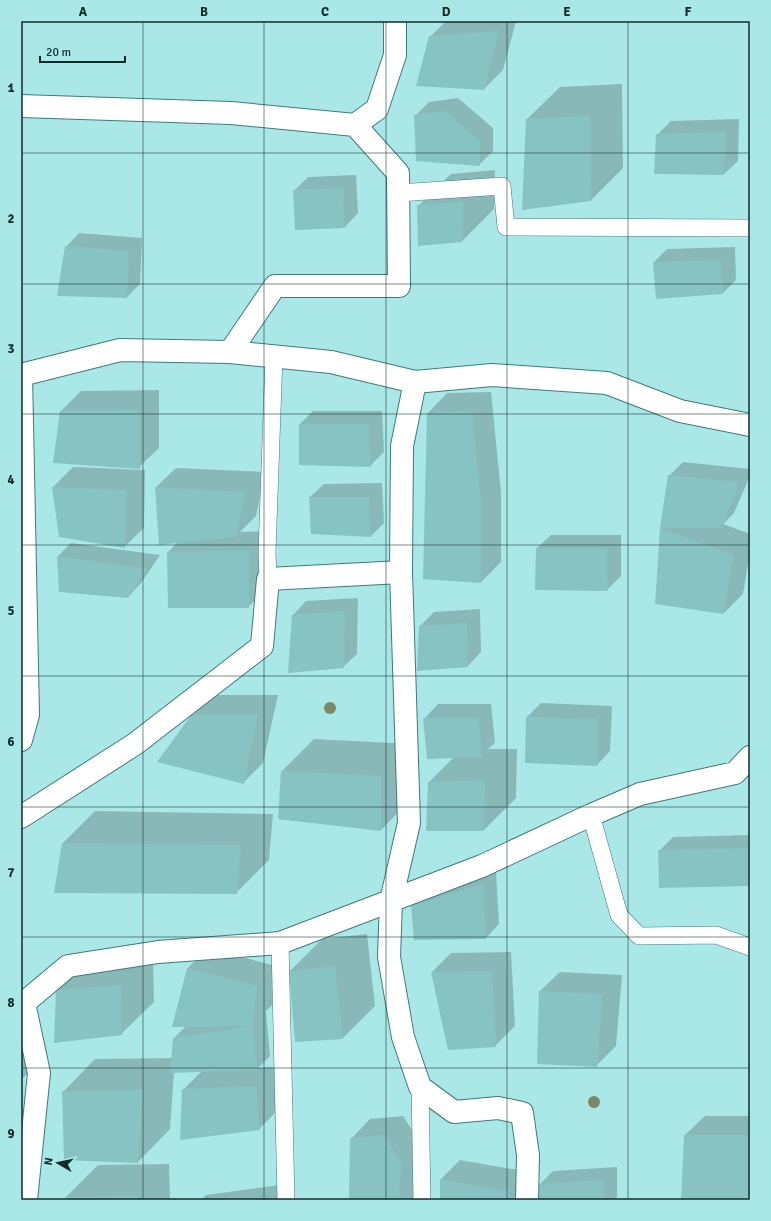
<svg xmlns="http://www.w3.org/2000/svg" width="771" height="1221" viewBox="0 0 771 1221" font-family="Signika,sans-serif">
	<rect width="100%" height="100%" fill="#aae8e7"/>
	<g fill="#0003">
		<polygon points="446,21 516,21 503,70 484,89 430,37"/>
		<polygon points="622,84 623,168 591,200 527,119 560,87"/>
		<polygon points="458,98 493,128 493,151 479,165 415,116 429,102"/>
		<polygon points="739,119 738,161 724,174 657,135 671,121"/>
		<polygon points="495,170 494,209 462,241 418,206 451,174"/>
		<polygon points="356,175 358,213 345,227 294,191 308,177"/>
		<polygon points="79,233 142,238 140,284 127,297 66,247"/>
		<polygon points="735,247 736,280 723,293 654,262 667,249"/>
		<polygon points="159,390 159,448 139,467 61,411 81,391"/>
		<polygon points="491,392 501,492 501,562 481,582 424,578 428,413 447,393"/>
		<polygon points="313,411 382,411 384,452 370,466 300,424"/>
		<polygon points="683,462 750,469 750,476 734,513 723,524 750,534 750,552 743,594 724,613 661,529 669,476"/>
		<polygon points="73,467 145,470 144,528 124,547 60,536 53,487"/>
		<polygon points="176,468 265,472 256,516 240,532 268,531 268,587 248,607 168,552 178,542 156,487"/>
		<polygon points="382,483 384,523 371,536 310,497 324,484"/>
		<polygon points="551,535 621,535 621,576 607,590 537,548"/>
		<polygon points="71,543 160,555 141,583 128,597 58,556"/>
		<polygon points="358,598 357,654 343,667 293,615 306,601"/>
		<polygon points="480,609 481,652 468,666 420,626 434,612"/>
		<polygon points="213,695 278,695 263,763 243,783 193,715"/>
		<polygon points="541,703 612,706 610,751 597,765 526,762 527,717"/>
		<polygon points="438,704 491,704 495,743 488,749 517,749 516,798 484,830 429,782 454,757 425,718"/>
		<polygon points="314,739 413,744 413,797 381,830 279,819 282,771"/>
		<polygon points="95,811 273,814 269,860 236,893 62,844"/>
		<polygon points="750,835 750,885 659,851 673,837"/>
		<polygon points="496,871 499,924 486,938 412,906 426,893"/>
		<polygon points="367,934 375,1006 343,1038 290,971 322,939"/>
		<polygon points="208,948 276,966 272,1005 266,1011 270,1056 258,1068 276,1067 279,1109 259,1129 183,1090 202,1071 174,1072 170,1129 138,1162 63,1092 95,1059 172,1058 174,1038 187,1025 174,1025 188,968"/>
		<polygon points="511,952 515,1026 495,1046 432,972 451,953"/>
		<polygon points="153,953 154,1002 121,1034 57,990 89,958"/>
		<polygon points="560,972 622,975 616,1046 596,1066 540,991"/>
		<polygon points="21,1039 32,1069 21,1080"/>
		<polygon points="403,1116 420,1142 417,1200 350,1200 351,1139 370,1119"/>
		<polygon points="705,1116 750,1116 750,1200 682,1200 685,1135"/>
		<polygon points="460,1160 529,1172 529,1200 441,1200 441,1179"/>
		<polygon points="169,1164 170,1200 66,1200 66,1197 98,1165"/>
		<polygon points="617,1167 617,1197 614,1200 539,1200 539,1185 553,1171"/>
		<polygon points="279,1185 277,1200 201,1200 206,1195"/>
	</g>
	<g fill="#87c3c3">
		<polygon points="499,31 484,90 416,86 429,36"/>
		<polygon points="445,111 480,141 480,166 416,161 414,115"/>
		<polygon points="590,116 591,201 522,210 526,119"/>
		<polygon points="726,132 724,175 654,174 656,134"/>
		<polygon points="343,188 345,228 295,230 293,190"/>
		<polygon points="463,202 462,242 418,246 417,205"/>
		<polygon points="65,246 129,251 127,298 57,296"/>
		<polygon points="721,260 723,294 656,299 653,262"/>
		<polygon points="140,410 140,469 53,463 60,411"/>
		<polygon points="472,411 482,513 481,583 423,579 427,413"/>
		<polygon points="299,424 369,424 371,467 299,465"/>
		<polygon points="668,475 740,482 721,528 660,528 734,555 724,614 655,604 660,528"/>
		<polygon points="52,487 126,490 125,548 59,537"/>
		<polygon points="155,487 246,492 236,537 159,545"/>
		<polygon points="309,497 369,497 371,537 311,534"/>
		<polygon points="536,548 607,548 608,591 535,590"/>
		<polygon points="249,550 249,608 168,608 167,552"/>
		<polygon points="57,556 147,569 128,598 59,592"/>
		<polygon points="345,611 344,668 288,673 292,615"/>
		<polygon points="467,623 468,667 417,671 419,626"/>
		<polygon points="192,714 258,714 244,784 157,762"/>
		<polygon points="526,717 598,719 597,766 525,763"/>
		<polygon points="423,718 478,718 482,757 427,759"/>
		<polygon points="281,771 381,776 381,831 278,819"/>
		<polygon points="485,780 484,831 426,831 428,782"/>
		<polygon points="62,843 241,845 237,894 54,893"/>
		<polygon points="750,848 750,886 659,888 658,850"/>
		<polygon points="483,884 486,939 414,940 411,906"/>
		<polygon points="335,966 343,1039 295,1042 289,971"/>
		<polygon points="187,968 257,986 253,1026 257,1070 170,1073 173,1038 253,1026 172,1027"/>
		<polygon points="492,971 496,1047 448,1050 431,972"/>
		<polygon points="121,985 122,1035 54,1043 56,990"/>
		<polygon points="539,991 603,994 597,1067 537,1064"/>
		<polygon points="256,1086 260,1130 180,1140 182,1089"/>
		<polygon points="143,1090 138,1163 64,1160 62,1091"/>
		<polygon points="384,1135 401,1162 399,1200 349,1200 350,1138"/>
		<polygon points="684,1135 750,1135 749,1200 681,1200"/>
		<polygon points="440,1179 509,1192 510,1200 440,1200"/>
		<polygon points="604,1180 604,1200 538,1200 538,1184"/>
		<polygon points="137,1196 137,1200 65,1200 65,1197"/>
	</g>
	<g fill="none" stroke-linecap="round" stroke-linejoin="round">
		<defs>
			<g id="lane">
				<polyline points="398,193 502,186 506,227 750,228"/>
				<polyline points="268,579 267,552 274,356"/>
				<polyline points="591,815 619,915 639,936 716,935 750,947"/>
				<polyline points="280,943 286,1200"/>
				<polyline points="420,1087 422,1200"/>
			</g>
			<g id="street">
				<polyline points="21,106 231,113 355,125 398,173 399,286 275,286 230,352 120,350 21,375"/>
				<polyline points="355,125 377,109 395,55 395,21"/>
				<polyline points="230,352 331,362 415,382 492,375 607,383 680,411 750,425"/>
				<polyline points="401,572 409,823 391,901 389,957 403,1037 420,1087 454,1112 498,1108 522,1113 528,1155 527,1200"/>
				<polyline points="21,740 28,715 21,375"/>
				<polyline points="21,817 135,744 262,646 268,579 401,572 402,446 415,382"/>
				<polyline points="26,1200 39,1073 24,1003 68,966 158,952 280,943 482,866 591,815 640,794 735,773 750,757"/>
			</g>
		</defs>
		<use href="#lane" stroke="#3f7a7a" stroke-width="18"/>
		<use href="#street" stroke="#3f7a7a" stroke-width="24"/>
		<use href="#lane" stroke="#fff" stroke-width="17"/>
		<use href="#street" stroke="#fff" stroke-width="22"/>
	</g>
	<g fill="#7c8868">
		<circle cx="330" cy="708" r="6"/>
		<circle cx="594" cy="1102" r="6"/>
	</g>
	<path fill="none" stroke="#122b2b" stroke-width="1" stroke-opacity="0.55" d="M143,21V1200M264,21V1200M386,21V1200M507,21V1200M628,21V1200M21,153H750M21,284H750M21,414H750M21,545H750M21,676H750M21,807H750M21,937H750M21,1068H750"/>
	<rect width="771" height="1221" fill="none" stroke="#aae8e7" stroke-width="44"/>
	<g transform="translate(58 1163) rotate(279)" stroke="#aae8e7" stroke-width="3" paint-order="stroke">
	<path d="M0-3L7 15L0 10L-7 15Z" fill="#122b2b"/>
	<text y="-6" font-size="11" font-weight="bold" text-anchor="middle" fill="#122b2b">N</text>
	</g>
	<path d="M40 56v6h85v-6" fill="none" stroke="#122b2b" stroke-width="2"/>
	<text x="46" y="56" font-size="12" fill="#122b2b" stroke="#aae8e7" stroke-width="3" paint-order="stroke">20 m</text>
	<rect x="22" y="22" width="727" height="1177" fill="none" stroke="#122b2b" stroke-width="1.5"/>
	<g font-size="13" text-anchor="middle" font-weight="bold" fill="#122b2b">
		<text x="83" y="16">A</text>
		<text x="204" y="16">B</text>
		<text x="325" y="16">C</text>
		<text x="446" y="16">D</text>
		<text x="567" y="16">E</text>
		<text x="688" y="16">F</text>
		<text x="11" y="92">1</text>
		<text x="11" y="223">2</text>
		<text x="11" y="353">3</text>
		<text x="11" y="484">4</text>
		<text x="11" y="615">5</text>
		<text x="11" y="746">6</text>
		<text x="11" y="877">7</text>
		<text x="11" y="1007">8</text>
		<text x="11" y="1138">9</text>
	</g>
</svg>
